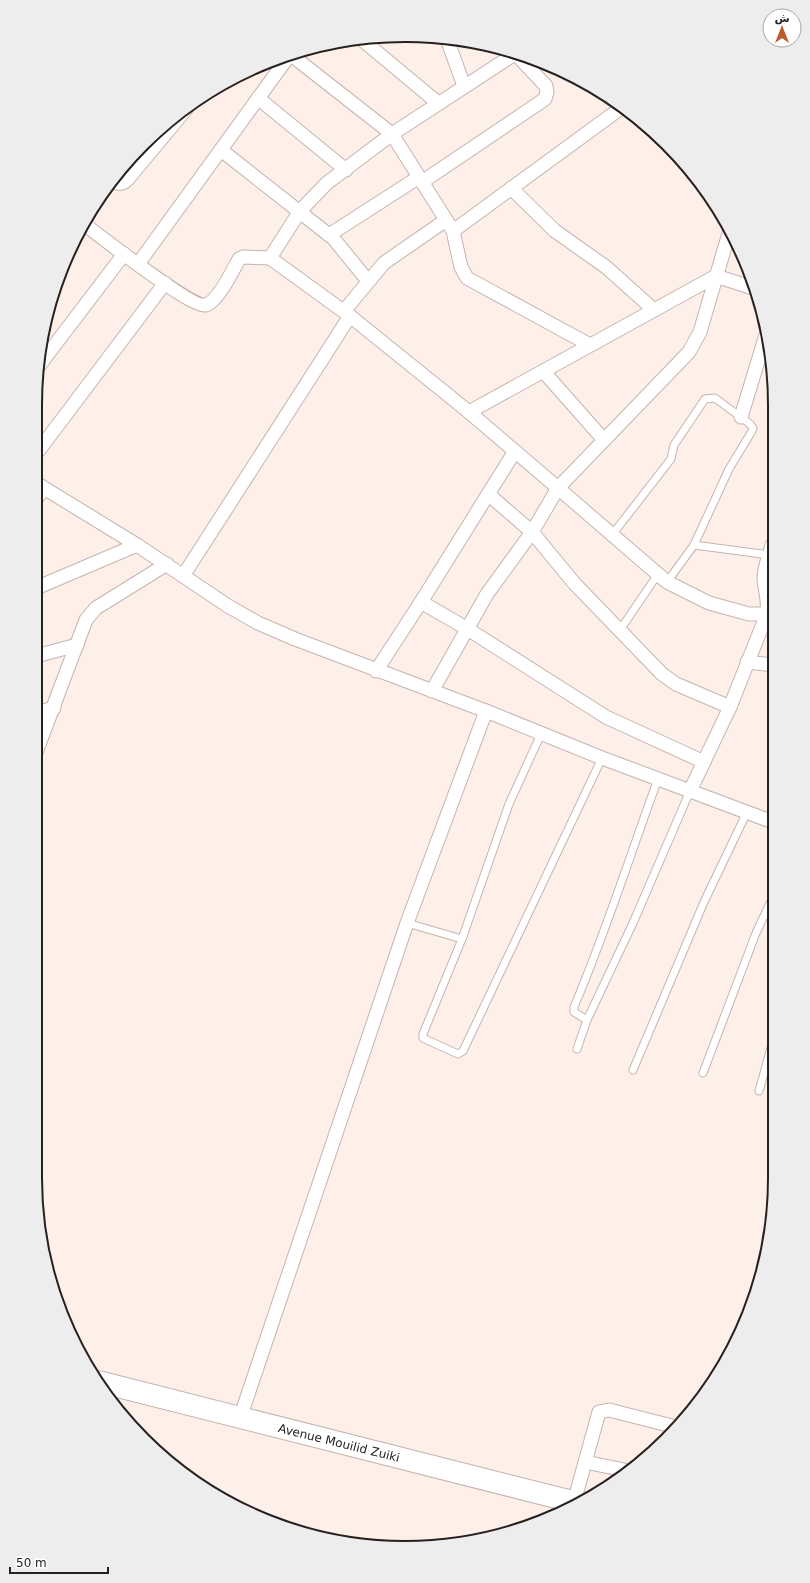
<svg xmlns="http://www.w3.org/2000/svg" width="810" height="1583" viewBox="0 0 810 1583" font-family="'DejaVu Sans',Vazirmatn,sans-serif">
	<rect width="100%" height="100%" fill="#feefe9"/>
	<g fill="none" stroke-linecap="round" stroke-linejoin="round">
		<defs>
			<g id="service">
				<polyline points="36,503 47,491"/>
				<polyline points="612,535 671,459 674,445 705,399 715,398 750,424 753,428 752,431 729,469 694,545 667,582"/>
				<polyline points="694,545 769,555"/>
				<polyline points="620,630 658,574"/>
				<polyline points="541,734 509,804 462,939 423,1034 423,1038 427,1040 458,1054 463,1051 602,758"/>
				<polyline points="773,734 773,738"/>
				<polyline points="407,923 462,939"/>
				<path d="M587,1020L574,1012V1007C606,932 630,855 658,779"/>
				<polyline points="577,1049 587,1020 633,923 690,791"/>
				<polyline points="633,1070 704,902 747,812"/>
				<polyline points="703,1073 756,933 773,897"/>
				<polyline points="759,1091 774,1037"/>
			</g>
			<g id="minor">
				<polyline points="360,38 438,103"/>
				<polyline points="447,39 464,86"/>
				<polyline points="290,54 392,134 453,231 461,267 467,278 590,345"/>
				<polyline points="258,98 346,170"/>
				<polyline points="221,150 329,235 419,177"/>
				<path d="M111,180C117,184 122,185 127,180L187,108"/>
				<polyline points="422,182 545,99 547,92 546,86 514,52"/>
				<polyline points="511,188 555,231 606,267 654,310"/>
				<path d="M84,224C100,236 192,308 205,305C217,303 233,270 239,259L243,257L270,258"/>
				<polyline points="453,231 621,108"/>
				<polyline points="729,233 700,332 689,352 558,488 667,582 709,603 749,614 767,614"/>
				<polyline points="329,235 333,238 368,281"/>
				<polyline points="138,264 291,53"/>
				<polyline points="344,311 384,263 446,220"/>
				<polyline points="38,367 124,254"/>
				<polyline points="543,371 604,440"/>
				<polyline points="469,412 716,276 753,288"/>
				<polyline points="741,417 766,335"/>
				<polyline points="36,454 165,283"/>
				<polyline points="36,483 137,545 228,606 258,623 295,639 486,711 602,758 773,822"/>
				<polyline points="488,494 532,532 574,583 662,674 676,684 730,707"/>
				<polyline points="183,576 350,316"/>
				<polyline points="36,588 137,545"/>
				<polyline points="421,602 466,628 606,717 704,762"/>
				<polyline points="36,656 77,645"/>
				<polyline points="747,662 773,665"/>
				<polyline points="376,671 421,602 515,451"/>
				<polyline points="432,691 487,594 532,532 558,488 469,412 350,316 270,258 300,211 327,183 392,134 516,53"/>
				<polyline points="35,713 54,708"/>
				<polyline points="35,755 86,620 96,608 167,564"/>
				<path d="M690,791L730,707L767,614C769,602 765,591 764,579C764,567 769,556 772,545"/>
				<polyline points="240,1418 407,923 486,711"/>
				<polyline points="585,1462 624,1470"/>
				<polyline points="574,1502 599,1412 609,1410 676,1427"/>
			</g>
			<polyline id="primary" points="100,1382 578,1503"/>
		</defs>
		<use href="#service" stroke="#c3b5af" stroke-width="9"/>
		<use href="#minor" stroke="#c3b5af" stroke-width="15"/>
		<use href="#primary" stroke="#c3b5af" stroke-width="23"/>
		<use href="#service" stroke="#fff" stroke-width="7"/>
		<use href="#minor" stroke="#fff" stroke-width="13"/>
		<use href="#primary" stroke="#fff" stroke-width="21"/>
	</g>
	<g text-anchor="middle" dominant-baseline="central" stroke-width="3" stroke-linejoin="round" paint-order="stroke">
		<g font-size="12" fill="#26211f" stroke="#fff">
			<text transform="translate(339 1443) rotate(14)">Avenue Mouilid Zuiki</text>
		</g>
	</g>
	<path d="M0 0H810V1583H0ZM405 42H405A363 363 0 0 1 768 405V1178A363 363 0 0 1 405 1541H405A363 363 0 0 1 42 1178V405A363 363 0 0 1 405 42Z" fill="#eeeded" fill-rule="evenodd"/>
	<path fill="none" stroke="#26211f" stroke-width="2" d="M405 42H405A363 363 0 0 1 768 405V1178A363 363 0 0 1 405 1541H405A363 363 0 0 1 42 1178V405A363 363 0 0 1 405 42Z"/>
	<g transform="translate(782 28)"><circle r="19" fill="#ffffff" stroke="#a8a6a5"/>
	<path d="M0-3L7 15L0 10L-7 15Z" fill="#be572b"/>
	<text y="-6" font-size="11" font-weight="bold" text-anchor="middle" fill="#26211f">ش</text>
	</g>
	<path d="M10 1567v6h98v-6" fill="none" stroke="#26211f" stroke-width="2"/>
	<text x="16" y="1567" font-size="12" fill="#26211f" stroke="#ffffff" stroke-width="3" paint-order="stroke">50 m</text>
</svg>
